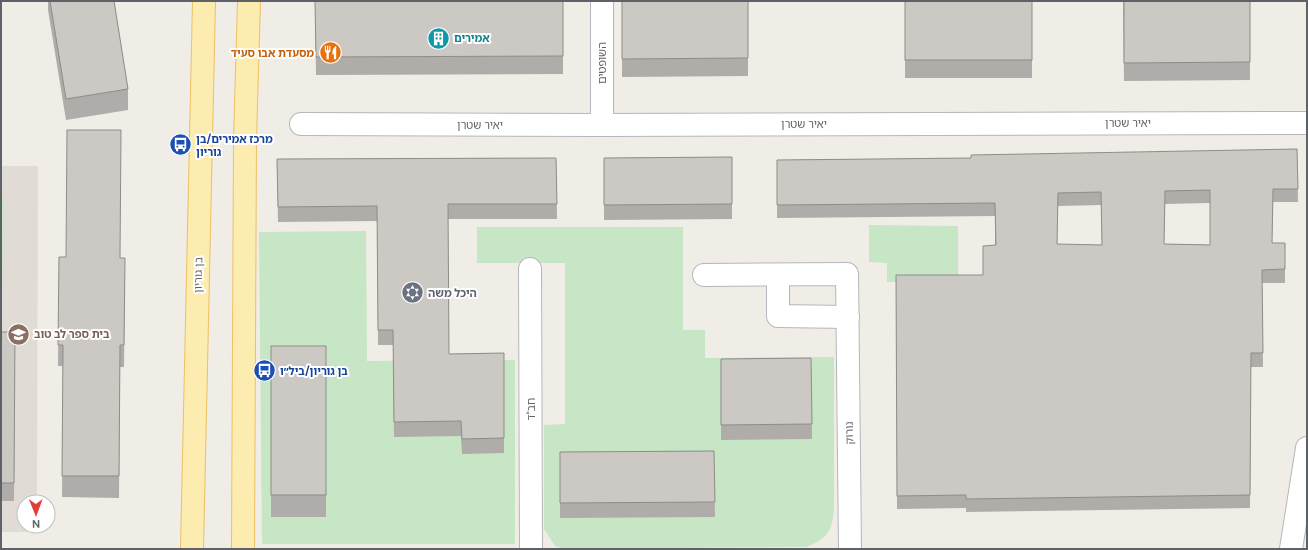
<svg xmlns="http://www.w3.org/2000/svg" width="1308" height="550" viewBox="0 0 1308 550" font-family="'DM Sans','Noto Sans Hebrew',sans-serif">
	<rect width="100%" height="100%" fill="#f0ede7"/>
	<polygon fill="#e0dcd5" points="1,166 38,166 37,502 24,502 24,526 37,526 37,532 1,532"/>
	<g fill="#c6e6c5">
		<polygon points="1,198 4,198 1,348"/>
		<polygon points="869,225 958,226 958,282 887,282 887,263 869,262"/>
		<path d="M477,227H683V330H705V358L834,357V509C832,531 828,539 806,547L564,549L555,546L544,529V425L565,424V263H477Z"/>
		<polygon points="366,231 367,361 515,360 515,544 262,544 259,232"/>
	</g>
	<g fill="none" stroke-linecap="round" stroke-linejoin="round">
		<defs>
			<g id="minor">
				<polyline points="301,124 602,125 1307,123"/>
				<polyline points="602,125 602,1"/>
				<polyline points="530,269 531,549"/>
				<polyline points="704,275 847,274 850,549"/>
				<polyline points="778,275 778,316 848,317"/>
				<polyline points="1291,549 1307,448"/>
			</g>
			<g id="major">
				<polyline points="192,549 204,1"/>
				<polyline points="243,549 245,140 249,1"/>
			</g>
		</defs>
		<use href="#minor" stroke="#b4b7bb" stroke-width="24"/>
		<use href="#major" stroke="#edc063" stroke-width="24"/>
		<use href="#minor" stroke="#fff" stroke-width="22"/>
		<use href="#major" stroke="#fcecaf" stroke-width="22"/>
	</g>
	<g fill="#afaca9" fill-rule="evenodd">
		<polygon points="48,1 114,1 128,89 128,110 66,120 48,10"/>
		<polygon points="315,1 563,1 563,74 316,75"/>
		<polygon points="622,1 748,1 748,76 622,77"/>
		<rect x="905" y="1" width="127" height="77"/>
		<polygon points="1123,1 1250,1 1250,80 1124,81"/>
		<path d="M1297,149L1298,202H1273L1272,243H1285V283H1262L1263,367H1251L1250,508L966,512V508L897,509L896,275H983L995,245V216L777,218V160L971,158ZM1210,203V245L1164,244L1165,204ZM1101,205L1102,245L1057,244L1058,206Z"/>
		<polygon points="732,157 732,219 604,220 604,158"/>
		<polygon points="556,158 557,219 448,219 449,354 504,353 504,453 462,454 461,436 394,437 393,345 378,345 377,221 278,222 277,159"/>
		<polygon points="59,257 120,258 125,279 124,367 120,367 119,498 62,497 63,366 58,366"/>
		<polygon points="1,332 15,332 14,501 1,501"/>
		<rect x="271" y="346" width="55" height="171"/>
		<polygon points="811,358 812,439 721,440 721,359"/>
		<polygon points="714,451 715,517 560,518 560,452"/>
	</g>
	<g fill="#ccc8c4" stroke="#8f8c89" fill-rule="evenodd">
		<polygon points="50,1 114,1 128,89 66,99"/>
		<polygon points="315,1 563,1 563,56 316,57"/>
		<polygon points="622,1 748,1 748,58 622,59"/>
		<rect x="905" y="1" width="127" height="59"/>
		<polygon points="1124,1 1250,1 1250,62 1124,63"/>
		<polygon points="67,130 121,130 120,258 125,258 124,345 120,345 119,476 62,476 63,345 58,345 59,257 66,257"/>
		<path d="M1297,149L1298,189H1273L1272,243H1285V269L1262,270L1263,353H1251L1250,495L966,499V495L897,496L896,275H983V246L996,245L995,203L777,205V160L971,158V155ZM1210,190V245L1164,244L1165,191ZM1101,192L1102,245L1057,244L1058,193Z"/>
		<polygon points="732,157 732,204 604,205 604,158"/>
		<polygon points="556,158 557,204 448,204 449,354 504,353 504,438 462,439 461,421 394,422 393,330 378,330 377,206 278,207 277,159"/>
		<polygon points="1,332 15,332 14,483 1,483"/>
		<rect x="271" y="346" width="55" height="149"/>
		<polygon points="811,358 812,424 721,425 721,359"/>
		<polygon points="714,451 715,502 560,503 560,452"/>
	</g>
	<defs>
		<symbol id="building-disc" viewBox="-11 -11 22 22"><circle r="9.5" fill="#0f9aa8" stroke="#fff"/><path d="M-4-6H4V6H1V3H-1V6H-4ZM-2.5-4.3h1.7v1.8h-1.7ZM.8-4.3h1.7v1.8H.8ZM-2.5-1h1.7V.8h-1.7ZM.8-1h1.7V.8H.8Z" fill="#fff"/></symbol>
		<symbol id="restaurant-disc" viewBox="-11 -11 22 22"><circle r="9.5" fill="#e8710a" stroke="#fff"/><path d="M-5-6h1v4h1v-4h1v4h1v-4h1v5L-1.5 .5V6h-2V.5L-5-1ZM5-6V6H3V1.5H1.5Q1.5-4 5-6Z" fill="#fff"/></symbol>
		<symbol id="bus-disc" viewBox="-11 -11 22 22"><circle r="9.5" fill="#1a4fb4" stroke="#fff"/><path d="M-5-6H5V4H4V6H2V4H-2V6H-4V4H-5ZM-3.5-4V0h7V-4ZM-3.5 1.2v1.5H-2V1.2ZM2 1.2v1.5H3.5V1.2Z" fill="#fff"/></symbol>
		<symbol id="synagogue-disc" viewBox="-11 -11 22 22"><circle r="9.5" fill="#6b7280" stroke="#fff"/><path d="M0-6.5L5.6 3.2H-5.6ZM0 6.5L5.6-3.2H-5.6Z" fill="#fff"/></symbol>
		<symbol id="school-disc" viewBox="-11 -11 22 22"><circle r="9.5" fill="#8d6e63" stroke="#fff"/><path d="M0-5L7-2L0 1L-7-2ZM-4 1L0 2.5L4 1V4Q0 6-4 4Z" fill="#fff"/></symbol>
	</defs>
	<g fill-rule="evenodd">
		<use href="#building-disc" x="426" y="26" width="25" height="25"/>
		<use href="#restaurant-disc" x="318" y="40" width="25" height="25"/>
		<use href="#bus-disc" x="168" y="132" width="25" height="25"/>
		<use href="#synagogue-disc" x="400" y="280" width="25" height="25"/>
		<use href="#school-disc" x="6" y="322" width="25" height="25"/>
		<use href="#bus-disc" x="252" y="358" width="25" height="25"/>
	</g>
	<g text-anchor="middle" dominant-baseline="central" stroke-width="4" stroke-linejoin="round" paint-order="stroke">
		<g font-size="11" font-weight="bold" fill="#0d838f" stroke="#fff" text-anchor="start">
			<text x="454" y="38">אמירים</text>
		</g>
		<g font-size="11" font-weight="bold" fill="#c56008" stroke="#fff" text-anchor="end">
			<text x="314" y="53">מסעדת אבו סעיד</text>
		</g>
		<g font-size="11" fill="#5e6266" stroke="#fff">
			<text transform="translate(602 63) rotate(-90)">השופטים</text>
			<text x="1128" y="123">יאיר שטרן</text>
			<text x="804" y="124">יאיר שטרן</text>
			<text x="480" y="125">יאיר שטרן</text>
			<text transform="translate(198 275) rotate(-89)">בן גוריון</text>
			<text transform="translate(531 409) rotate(-90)">חב"ד</text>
			<text transform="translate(849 433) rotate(-91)">נורוק</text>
		</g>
		<g font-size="11" font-weight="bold" fill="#164399" stroke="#fff" text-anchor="start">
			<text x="196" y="139">מרכז אמירים/בן<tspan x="196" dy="13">גוריון</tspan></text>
			<text x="280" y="371">בן גוריון/ביל״ו</text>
		</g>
		<g font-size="11" font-weight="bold" fill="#5b616d" stroke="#fff" text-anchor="start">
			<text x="428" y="293">היכל משה</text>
		</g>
		<g font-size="11" font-weight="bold" fill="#785e54" stroke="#fff" text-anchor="start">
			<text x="34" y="334">בית ספר לב טוב</text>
		</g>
	</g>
	<rect width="1308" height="550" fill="none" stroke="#5e6266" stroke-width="4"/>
	<g transform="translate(36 514) rotate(179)"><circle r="19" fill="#ffffff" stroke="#bfc0c2"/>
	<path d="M0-3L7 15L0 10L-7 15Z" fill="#e43e39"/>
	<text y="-6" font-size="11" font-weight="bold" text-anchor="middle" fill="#5e6266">N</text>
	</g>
</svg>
